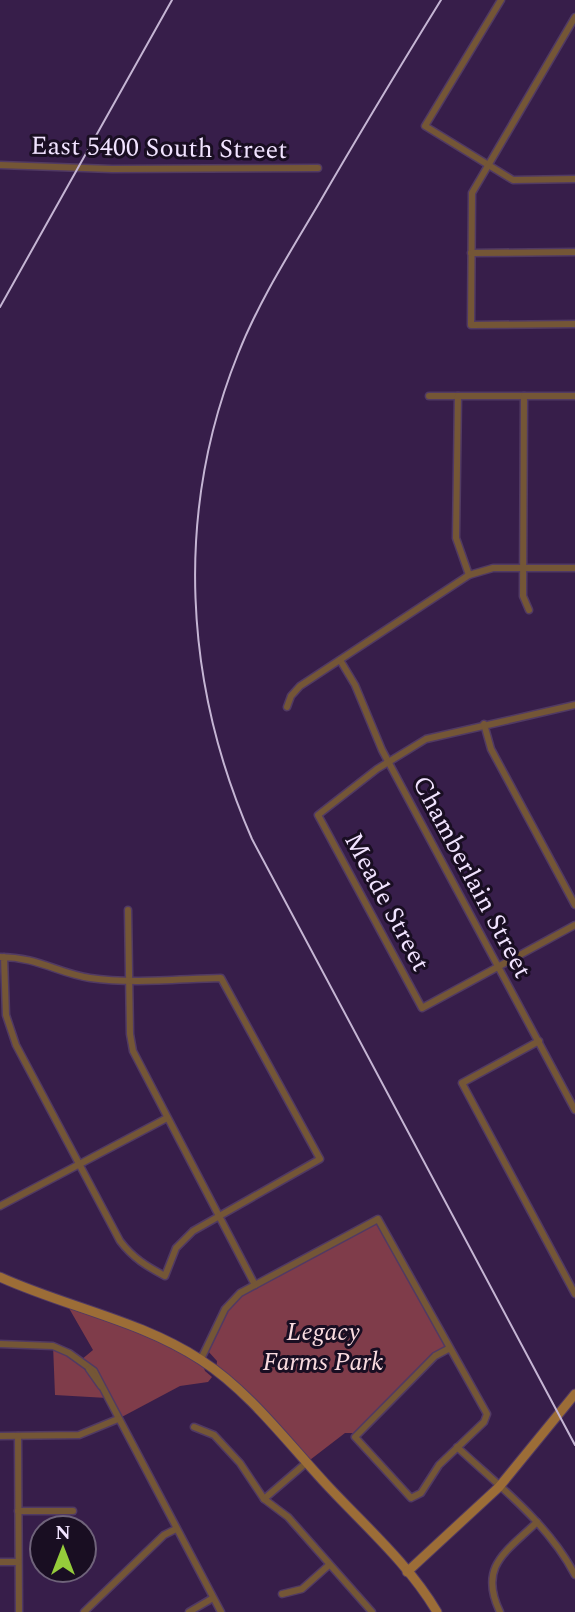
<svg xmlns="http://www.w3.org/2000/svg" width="575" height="1612" viewBox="0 0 575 1612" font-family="Spectral,serif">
	<rect width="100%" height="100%" fill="#371e4a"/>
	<g fill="#7f3c4a">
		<polygon points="378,1219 450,1348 435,1356 358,1433 345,1433 306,1463 216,1371 217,1361 207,1350 231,1301"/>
		<polygon points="66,1303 142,1329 201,1359 205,1371 212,1377 208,1382 180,1386 118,1419 107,1398 55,1395 53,1345 81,1360 93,1350"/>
	</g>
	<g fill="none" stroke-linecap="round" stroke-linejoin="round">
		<defs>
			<g id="street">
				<polyline points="501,0 425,126 513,180 575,179"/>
				<polyline points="575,17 472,193 471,325 575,324"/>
				<polyline points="0,165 112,169 318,168"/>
				<polyline points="471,253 575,252"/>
				<polyline points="429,396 458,396"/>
				<polyline points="469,575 456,538 458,396 524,396"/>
				<polyline points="529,610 523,596 524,396 575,396"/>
				<polyline points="340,660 355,685 382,750 575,1110"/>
				<polyline points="575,705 426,739 377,769 318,815 422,1008 575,925"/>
				<polyline points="287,707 291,696 300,686 469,575 493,568 575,568"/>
				<polyline points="484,724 491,749 575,905"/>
				<polyline points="128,910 130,1034 133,1051 255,1285"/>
				<path d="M0,957C38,957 57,973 90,978C132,984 179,979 221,978L320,1159L193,1231L176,1248L165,1276C146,1266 133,1258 120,1241L16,1045L6,1015L4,957"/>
				<polyline points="539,1041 462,1083 575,1294"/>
				<polyline points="0,1206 167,1118"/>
				<polyline points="0,1344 53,1346 69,1353 94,1371 221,1612"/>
				<polyline points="201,1359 225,1309 240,1293 378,1219 487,1414 484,1422 439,1465 421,1493 411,1498 355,1437 435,1356 450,1348"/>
				<polyline points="89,1369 101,1386"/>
				<polyline points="194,1427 214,1435 240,1463 264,1499 288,1517 372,1612"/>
				<polyline points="0,1436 79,1435 118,1419"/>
				<polyline points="18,1436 19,1612"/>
				<path d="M457,1447C499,1486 548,1523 575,1575"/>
				<polyline points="264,1499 306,1463"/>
				<polyline points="18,1511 73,1511"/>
				<polyline points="0,1562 18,1562"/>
				<polyline points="282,1594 302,1589 329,1565"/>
				<polyline points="84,1612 164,1535 176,1529"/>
				<polyline points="189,1612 213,1598"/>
				<path d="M500,1612C478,1566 506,1552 537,1522"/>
			</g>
			<g id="secondary">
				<path d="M0,1277C66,1307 140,1320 201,1360C249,1391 287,1442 326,1484C363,1524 409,1564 437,1612"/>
				<polyline points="407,1572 499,1487 575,1394"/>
			</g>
		</defs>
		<use href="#street" stroke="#513a63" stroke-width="9"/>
		<use href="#secondary" stroke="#513a63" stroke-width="11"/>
		<use href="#street" stroke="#745636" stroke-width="6"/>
		<use href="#secondary" stroke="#9c6d37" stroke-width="9"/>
		<g stroke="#c5b5d4" stroke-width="2">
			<path d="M441,0C399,68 358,136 318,205C289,254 259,301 238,354C174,513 184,684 252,839L575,1445"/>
			<polyline points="0,307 172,0"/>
		</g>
	</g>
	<g text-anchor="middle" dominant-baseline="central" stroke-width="6" stroke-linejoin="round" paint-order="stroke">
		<g font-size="26" fill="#f1e3ff" stroke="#190e22">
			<text transform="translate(159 148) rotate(1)">East 5400 South Street</text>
			<text transform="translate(472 877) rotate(62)">Chamberlain Street</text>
			<text transform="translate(387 902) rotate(62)">Meade Street</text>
		</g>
		<g font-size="26" font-style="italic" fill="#f9dbdf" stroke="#190e22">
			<text x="323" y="1332">Legacy<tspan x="323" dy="30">Farms Park</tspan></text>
		</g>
	</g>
	<g transform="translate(63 1549)"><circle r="33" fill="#190e22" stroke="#6f637a" stroke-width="2"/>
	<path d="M0-5L12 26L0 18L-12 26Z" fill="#95cc3b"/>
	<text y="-10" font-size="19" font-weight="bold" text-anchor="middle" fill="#f1e3ff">N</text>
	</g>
</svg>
